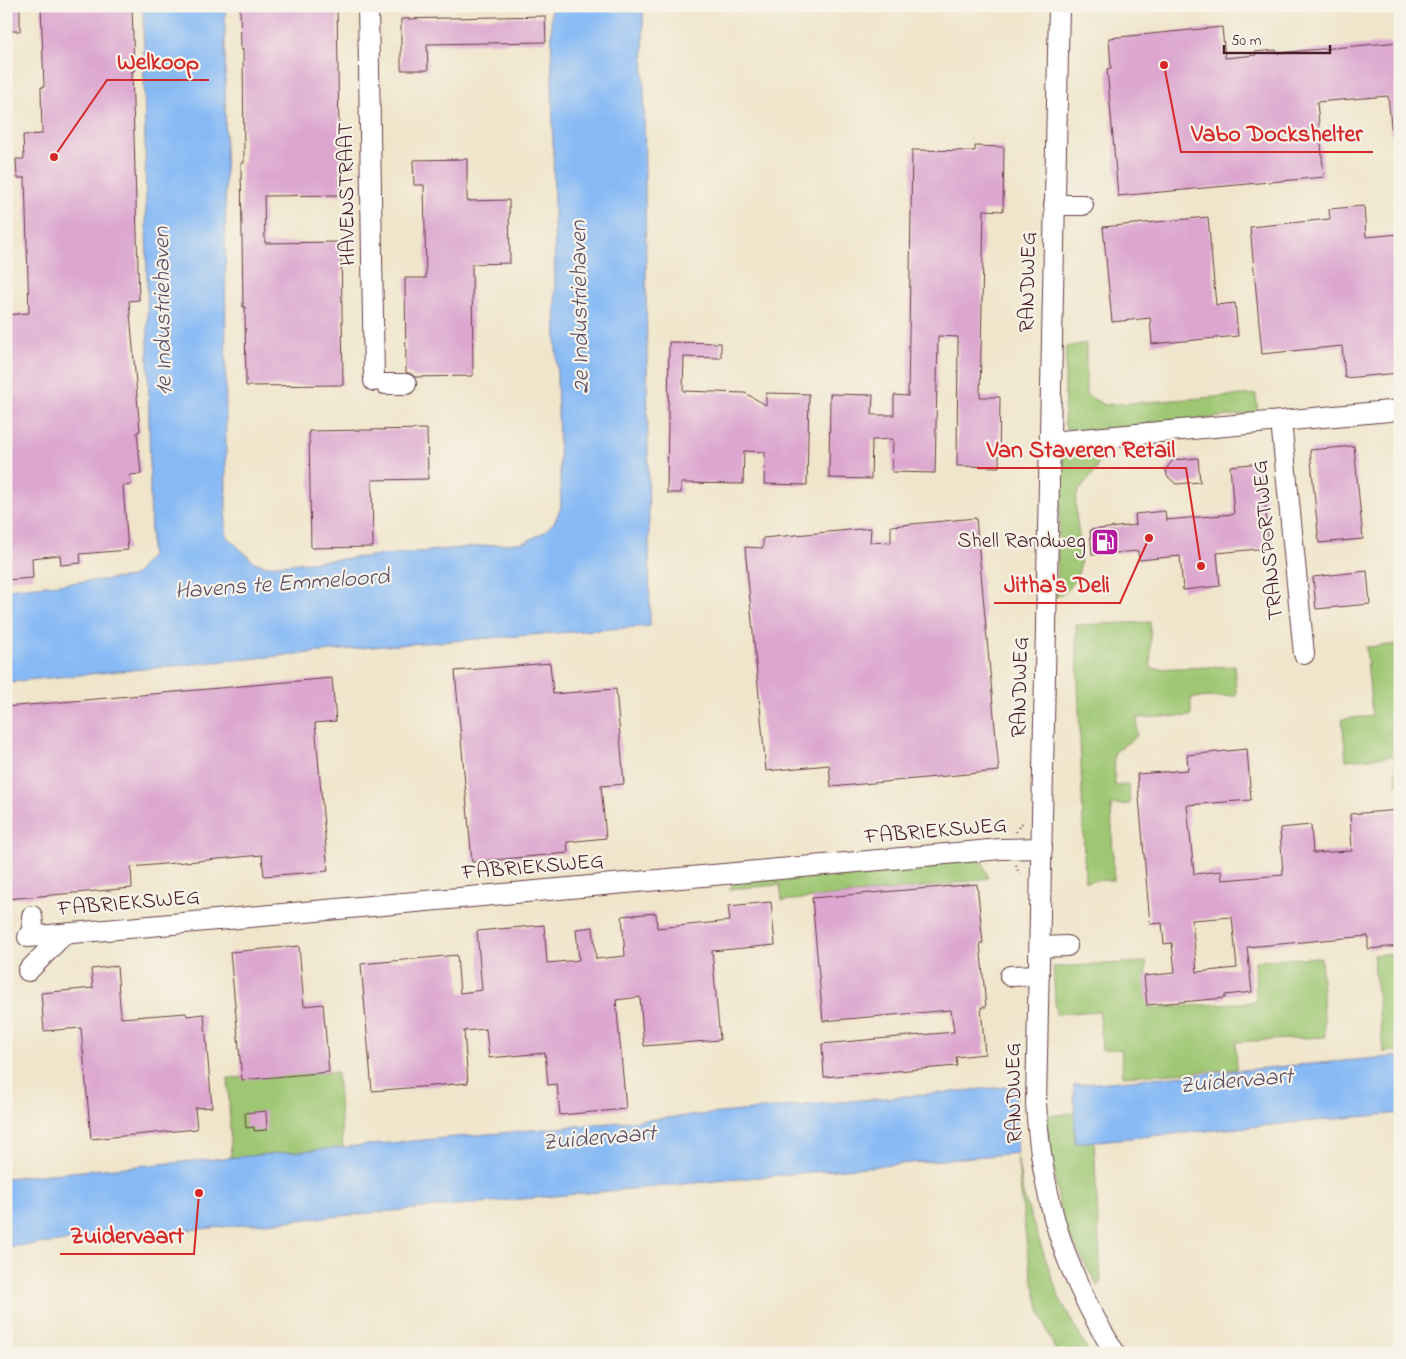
<svg xmlns="http://www.w3.org/2000/svg" width="1406" height="1359" viewBox="0 0 1406 1359" font-family="'Indie Flower',sans-serif">
	<rect width="100%" height="100%" fill="#f7f3e8"/>
	<filter id="ink" filterUnits="userSpaceOnUse"><feTurbulence type="fractalNoise" baseFrequency=".02" numOctaves="2"/><feDisplacementMap in="SourceGraphic" scale="10" xChannelSelector="R" yChannelSelector="G"/><feConvolveMatrix kernelMatrix="1 2 1 2 8 2 1 2 1" color-interpolation-filters="sRGB"/></filter>
	<filter id="wash" filterUnits="userSpaceOnUse"><feTurbulence type="fractalNoise" baseFrequency=".0096" numOctaves="4" result="noise"/><feDisplacementMap in="SourceGraphic" scale="20" xChannelSelector="R" yChannelSelector="G"/><feGaussianBlur stdDeviation="1.12" result="paint"/><feColorMatrix in="noise" values="0 0 0 0 0 0 0 0 0 0 0 0 0 0 0 0 0 1.4 0 .05"/><feComposite in="paint" operator="in"/></filter>
	<g filter="url(#wash)">
		<rect width="100%" height="100%" fill="#f0e5cb"/>
		<g fill="#9fc773" stroke="#74734f">
			<polygon points="1086,343 1086,395 1105,405 1256,394 1258,413 1077,432 1066,429 1064,422 1066,347"/>
			<path d="M1096,445C1097,451 1099,458 1098,464C1095,478 1077,486 1076,500C1074,536 1097,577 1056,597L1062,453L1064,450Z"/>
			<polygon points="1150,622 1151,669 1235,666 1236,696 1191,698 1191,716 1137,718 1137,736 1114,753 1115,785 1129,785 1130,804 1111,805 1114,880 1085,881 1076,625"/>
			<polygon points="1400,644 1400,783 1397,784 1394,756 1346,760 1342,719 1372,716 1366,647"/>
			<polygon points="978,859 982,860 988,878 945,885 782,901 780,885 729,889 738,880 824,875"/>
			<polygon points="1400,953 1400,1051 1383,1052 1373,955"/>
			<polygon points="1321,957 1325,1037 1236,1042 1237,1069 1123,1076 1121,1049 1102,1050 1099,1011 1056,1014 1053,967 1146,962 1149,1008 1256,1002 1255,961"/>
			<polygon points="337,1072 343,1148 231,1158 228,1078"/>
			<polygon points="1075,1113 1075,1142 1094,1141 1101,1282 1098,1287 1062,1223 1045,1116"/>
			<path d="M1017,1155L1023,1194L1059,1297L1089,1353H1057C1026,1292 1025,1221 1017,1155Z"/>
		</g>
		<g fill="#87baf5" stroke="#686c90">
			<polygon points="143,6 225,6 226,536 254,562 266,566 526,542 544,532 555,521 561,507 556,345 551,6 643,6 650,626 383,646 6,682 6,589 133,577 151,556"/>
			<polygon points="1400,1056 1400,1113 1075,1143 1074,1085"/>
			<polygon points="1016,1086 1017,1153 6,1247 6,1178"/>
		</g>
		<g id="blocks">
			<g fill="#dca6cf" fill-rule="evenodd">
				<rect x="6" y="6" width="14" height="25"/>
				<polygon points="41,6 132,6 134,71 132,71 139,300 129,301 140,431 137,432 141,474 130,475 131,485 123,486 128,550 80,554 81,563 61,565 60,555 32,558 33,578 6,580 6,315 29,313 25,178 17,178 16,159 24,159 23,135 42,134 41,87 44,87"/>
				<polygon points="240,6 337,6 340,195 264,196 265,243 341,242 343,385 246,386 245,307 243,307 241,163 244,163 243,49 241,50"/>
				<polygon points="545,16 546,42 427,44 428,70 401,70 401,19"/>
				<polygon points="1222,27 1225,58 1256,55 1255,52 1276,50 1277,53 1400,42 1400,135 1392,135 1388,96 1317,102 1324,177 1118,196 1107,69 1111,68 1109,38"/>
				<polygon points="975,146 1004,147 1003,211 984,210 980,397 1000,397 999,467 957,466 958,337 938,336 935,473 892,472 893,439 872,440 871,479 829,478 830,394 873,395 872,415 894,415 894,395 908,396 912,150 975,151"/>
				<polygon points="467,159 467,201 509,200 510,263 472,264 473,376 415,377 411,374 406,372 405,278 426,278 424,185 414,185 413,160"/>
				<polygon points="1364,206 1366,237 1400,234 1400,373 1345,378 1342,346 1262,354 1250,227 1330,219 1329,209"/>
				<polygon points="1208,217 1216,305 1235,303 1238,336 1152,344 1150,318 1112,322 1103,227"/>
				<polygon points="669,342 721,343 721,358 684,357 683,391 745,393 766,405 766,393 809,394 807,485 764,484 765,452 744,451 743,484 681,483 681,493 667,493"/>
				<polygon points="427,429 428,479 372,480 373,547 311,548 309,431"/>
				<polygon points="1354,446 1363,539 1319,543 1310,450"/>
				<polygon points="1198,458 1200,482 1176,484 1167,476 1166,469 1173,460"/>
				<polygon points="1262,463 1269,548 1217,553 1220,586 1183,590 1180,556 1139,560 1138,551 1092,555 1090,530 1136,525 1135,514 1165,511 1166,520 1234,514 1230,466"/>
				<polygon points="976,518 999,771 831,787 829,765 766,771 745,547 763,548 763,538 871,528 870,542 891,543 891,526"/>
				<polygon points="1367,571 1370,604 1316,609 1313,577"/>
				<polygon points="550,663 553,694 616,689 624,784 601,786 606,838 567,842 568,853 472,862 455,671"/>
				<polygon points="332,678 336,721 315,723 328,871 264,876 262,855 131,867 132,888 6,899 6,707"/>
				<path d="M1247,749L1251,800L1187,805L1194,874L1221,871L1222,880L1283,875L1280,828L1311,825L1313,853L1352,851L1350,814L1400,810V946L1368,949V936L1247,947L1252,992L1225,995V998L1147,1005L1144,976L1175,973L1172,943L1164,944L1162,923L1150,924L1137,774L1188,770L1187,755ZM1232,917L1237,968L1197,972L1192,920Z"/>
				<polygon points="977,884 983,943 980,943 986,1007 981,1007 985,1054 956,1057 957,1066 824,1077 822,1044 954,1032 951,1010 823,1021 812,898"/>
				<polygon points="771,902 775,945 712,951 720,1040 644,1046 640,997 616,1000 626,1109 560,1115 557,1084 548,1085 545,1053 489,1058 486,1029 464,1031 468,1083 372,1091 361,964 457,955 460,993 482,990 477,931 544,925 547,963 579,960 576,929 593,927 596,959 625,956 622,916 656,913 657,928 730,921 728,906"/>
				<polygon points="299,946 304,1006 323,1004 329,1072 242,1080 230,952"/>
				<polygon points="117,966 121,1018 186,1013 187,1016 204,1014 212,1107 195,1108 197,1129 91,1139 81,1028 44,1031 41,993 93,988 91,969"/>
				<polygon points="266,1111 267,1130 254,1131 254,1127 246,1128 245,1113"/>
			</g>
		</g>
	</g>
	<g filter="url(#ink)">
		<use href="#blocks" fill-opacity="0" stroke="#633d43" stroke-width="1"/>
		<g fill="none" stroke-linecap="round" stroke-linejoin="round">
			<defs>
				<g id="minor">
					<polyline points="368,6 374,381"/>
					<path d="M1059,6L1036,1104C1042,1198 1064,1272 1115,1353"/>
					<polyline points="1054,205 1083,205"/>
					<polyline points="385,384 406,384"/>
					<polyline points="1281,421 1304,654"/>
					<polyline points="1050,442 1400,410"/>
					<polyline points="32,916 34,936"/>
					<polyline points="28,937 1001,849 1042,848"/>
					<polyline points="1040,947 1067,946"/>
					<polyline points="28,971 64,934"/>
					<polyline points="1010,976 1039,975"/>
				</g>
			</defs>
			<use href="#minor" stroke="#633d43" stroke-width="22"/>
			<g stroke="#633d43" stroke-width="2.5" stroke-dasharray="1 4" stroke-linecap="butt">
				<polyline points="1016,832 1017,829 1024,821"/>
				<polyline points="1016,865 1018,871 1024,877"/>
			</g>
			<use href="#minor" stroke="#fff" stroke-width="20"/>
		</g>
	</g>
	<defs>
		<symbol id="fuel-square" viewBox="-11 -11 22 22"><rect x="-9" y="-9" width="18" height="18" rx="4" fill="#b5179e" stroke="#f7f3e8"/><path d="M-5.5-6h7V0h2V4h1.3V-2.5L3-4.5l.8-.8L6-3V5H2.5V1h-1V6h-7ZM-4.2-4.7v3.2H.2V-4.7Z" fill="#fff"/></symbol>
	</defs>
	<g fill-rule="evenodd">
		<use href="#fuel-square" x="1089" y="526" width="32" height="32"/>
	</g>
	<g text-anchor="middle" dominant-baseline="central" stroke-width="4.5" stroke-linejoin="round" paint-order="stroke">
		<g font-size="22" fill="#4a1f2b" stroke="#f7f3e8">
			<text transform="translate(348 194) rotate(-91)">HAVENSTRAAT</text>
			<text transform="translate(1029 282) rotate(-89)">RANDWEG</text>
			<text transform="translate(1269 540) rotate(-96)">TRANSPORTWEG</text>
			<text transform="translate(1021 687) rotate(-89)">RANDWEG</text>
			<text transform="translate(936 832) rotate(-5)">FABRIEKSWEG</text>
			<text transform="translate(533 868) rotate(-5)">FABRIEKSWEG</text>
			<text transform="translate(129 904) rotate(-5)">FABRIEKSWEG</text>
			<text transform="translate(1015 1093) rotate(-91)">RANDWEG</text>
		</g>
		<g font-size="22" fill="#4a1f2b" stroke="#f7f3e8" text-anchor="end">
			<text x="1086" y="542">Shell Randweg</text>
		</g>
		<g font-size="24" font-style="italic" fill="#5c4e68" stroke="#f7f3e8">
			<text transform="translate(581 307) rotate(-91)">2e Industriehaven</text>
			<text transform="translate(164 311) rotate(-91)">1e Industriehaven</text>
			<text transform="translate(282 585) rotate(-4)">Havens te Emmeloord</text>
			<text transform="translate(1236 1082) rotate(-5)">Zuidervaart</text>
			<text transform="translate(599 1139) rotate(-5)">Zuidervaart</text>
		</g>
	</g>
	<path fill="none" stroke="#d62828" stroke-width="2" d="M54 157L107 80H209M1164 65L1181 152H1373M1201 566L1186 468H977M1149 538L1120 603H994M199 1193L194 1254H60"/>
	<g fill="#d62828" stroke="#f7f3e8" stroke-width="2">
		<circle cx="54" cy="157" r="5"/>
		<circle cx="1164" cy="65" r="5"/>
		<circle cx="1201" cy="566" r="5"/>
		<circle cx="1149" cy="538" r="5"/>
		<circle cx="199" cy="1193" r="5"/>
	</g>
	<g font-size="24" text-anchor="middle" font-weight="bold" fill="#d62828" stroke="#f7f3e8" stroke-width="4.5" stroke-linejoin="round" paint-order="stroke">
		<text x="158" y="69">Welkoop</text>
		<text x="1277" y="141">Vabo Dockshelter</text>
		<text x="1081" y="457">Van Staveren Retail</text>
		<text x="1057" y="592">Jitha's Deli</text>
		<text x="127" y="1243">Zuidervaart</text>
	</g>
	<rect width="1406" height="1359" fill="none" stroke="#f7f3e8" stroke-width="25"/>
	<path d="M1224 45v8h106v-8" fill="none" stroke="#4a1f2b" stroke-width="2.5"/>
	<text x="1231" y="45" font-size="15" fill="#4a1f2b" stroke="#f7f3e8" stroke-width="4" paint-order="stroke">50 m</text>
</svg>
